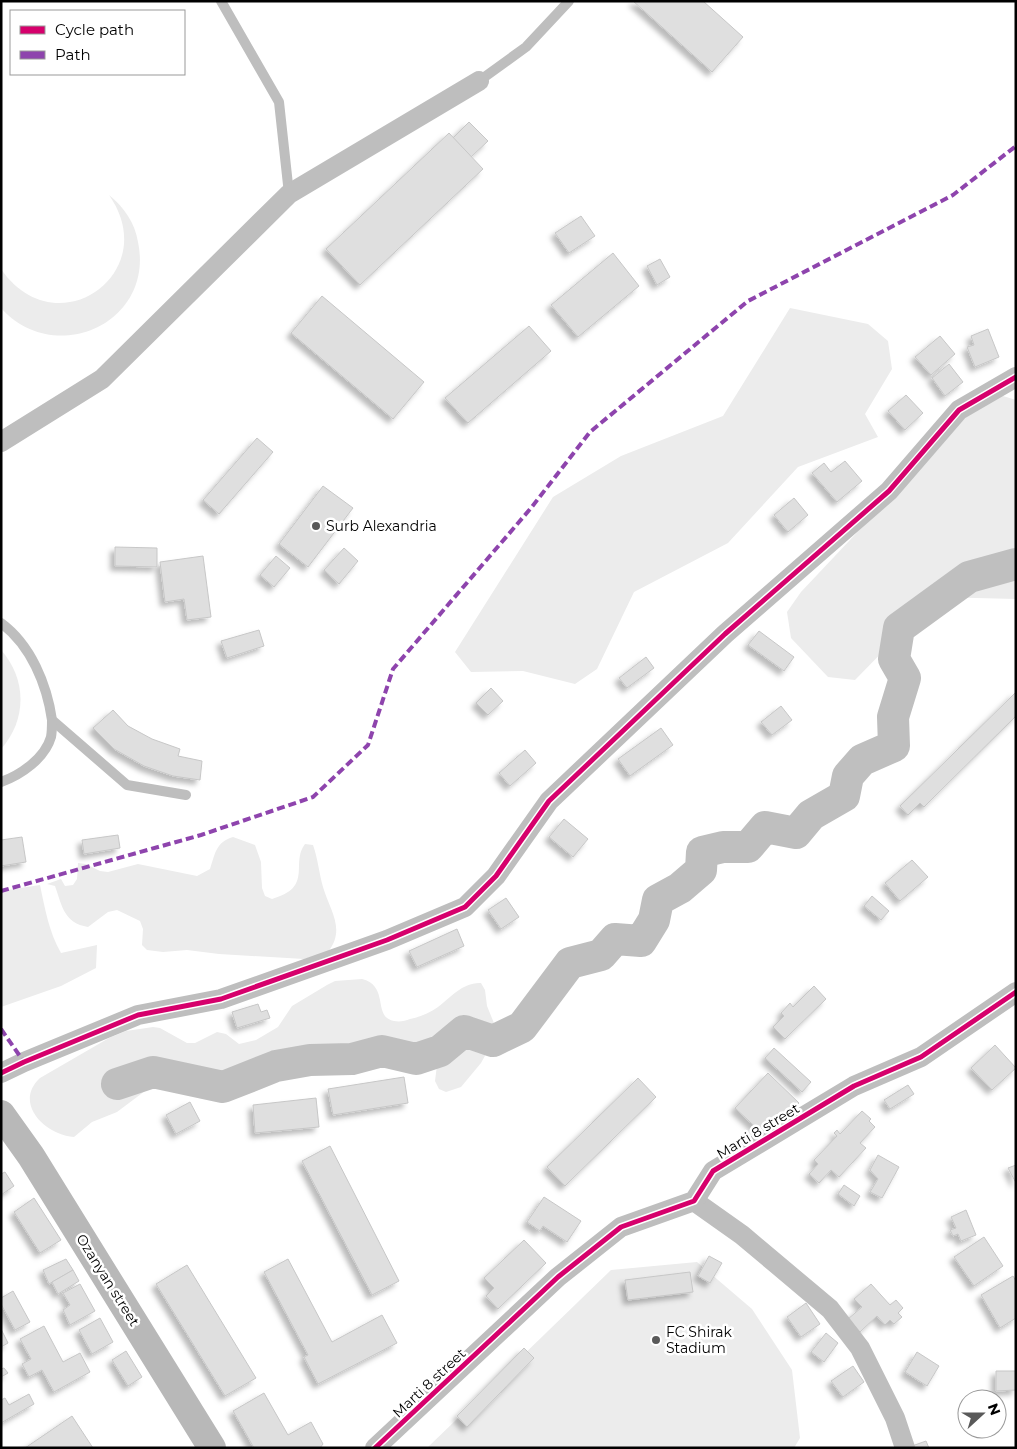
<svg xmlns="http://www.w3.org/2000/svg" width="1017" height="1449" viewBox="0 0 1017 1449" font-family="Montserrat,sans-serif">
	<defs>
		<filter id="shadow"><feDropShadow dx="-4.5" dy="4.5" stdDeviation="2.5" flood-color="#0004"/></filter>
	</defs>
	<rect width="100%" height="100%" fill="#fff"/>
	<g fill="#ececec">
		<path d="M109,195C124,207 135,223 138,242C155,323 55,368 1,308V269C56,349 164,273 109,195Z"/>
		<polygon points="790,308 868,324 888,341 892,369 865,414 878,437 798,467 728,543 634,592 597,669 575,684 523,671 471,672 455,652 553,497 621,456 723,416"/>
		<polygon points="1003,396 1016,400 1016,599 936,597 855,680 828,677 791,638 787,612 801,592 980,402"/>
		<path d="M1,650C27,679 27,720 1,749Z"/>
		<path d="M233,837L255,845L261,862L262,888L265,896L272,899C314,887 290,864 305,844L313,845C318,859 319,873 323,887C330,911 346,929 328,952L304,959L219,954L187,950L163,952L147,950L142,945L143,929L140,921L117,910L108,912L88,927C64,923 62,906 55,886L47,884L61,879L65,886L73,885L77,879L78,863L86,864L100,871L108,872L138,864L197,876L210,869C215,854 216,842 233,837Z"/>
		<path d="M40,885C45,909 49,932 61,953L97,945L96,968L61,986L1,1007V891Z"/>
		<path d="M362,979C390,986 372,1017 394,1021C400,1022 405,1021 410,1019C420,1017 430,1013 438,1007C451,997 463,982 481,983L485,990L487,1006L496,1028V1036L481,1063L461,1087L446,1092L439,1089L435,1081L437,1065L434,1057L427,1053L393,1054L382,1051L331,1056L310,1060L260,1081L244,1086L198,1082L188,1079L165,1082L149,1088L117,1112L92,1122L74,1137C45,1135 13,1103 40,1078L109,1038L126,1031L153,1027L160,1028L187,1043H195L217,1032L226,1034L239,1044L256,1040L278,1027L292,1006L327,985L335,981Z"/>
		<polygon points="697,1262 752,1309 792,1370 800,1438 794,1448 427,1448 611,1270"/>
	</g>
	<g fill="none" stroke-linecap="round" stroke-linejoin="round">
		<polyline stroke="#bfbfbf" stroke-width="32" points="117,1084 153,1072 223,1087 276,1066 310,1060 352,1059 382,1051 416,1059 440,1051 464,1031 493,1041 522,1027 570,963 601,955 615,939 641,941 654,920 658,900 680,888 701,870 702,852 723,847 748,847 765,827 796,833 811,815 844,796 848,776 862,760 894,746 893,717 905,678 894,659 899,628 969,577 1016,564"/>
	</g>
	<g fill="#dfdfdf" stroke="#c7c7c7" filter="url(#shadow)">
		<polygon points="633,1 703,1 743,37 712,72"/>
		<polygon points="469,122 488,141 471,157 453,138"/>
		<polygon points="449,133 483,169 360,285 326,249"/>
		<polygon points="581,216 595,236 569,253 555,233"/>
		<polygon points="613,253 639,286 578,337 551,305"/>
		<polygon points="660,259 670,277 657,285 647,266"/>
		<polygon points="322,296 424,382 393,419 291,333"/>
		<polygon points="529,326 551,351 468,423 445,398"/>
		<polygon points="988,329 999,357 975,367 967,347 974,345 971,336"/>
		<polygon points="940,336 955,354 931,375 915,357"/>
		<polygon points="949,364 963,382 945,396 932,378"/>
		<polygon points="906,395 923,413 905,430 888,411"/>
		<polygon points="257,438 273,452 219,514 203,500"/>
		<polygon points="845,461 862,481 837,502 812,473 824,463 831,472"/>
		<polygon points="323,486 353,508 308,567 279,544"/>
		<polygon points="794,498 808,515 788,532 774,515"/>
		<polygon points="115,547 157,548 157,567 115,566"/>
		<polygon points="344,548 358,561 339,584 324,570"/>
		<polygon points="203,556 211,617 187,620 184,599 165,602 160,562"/>
		<polygon points="276,556 290,568 274,587 260,575"/>
		<polygon points="259,630 264,646 227,658 221,641"/>
		<polygon points="759,631 794,657 784,671 748,645"/>
		<polygon points="646,657 654,668 627,688 619,678"/>
		<polygon points="491,688 503,701 488,715 476,703"/>
		<polygon points="1016,692 1016,716 924,807 920,803 908,815 900,806"/>
		<polygon points="781,706 792,720 772,735 761,722"/>
		<polygon points="113,710 128,726 152,739 180,749 178,756 202,761 200,780 173,776 144,766 114,749 93,728"/>
		<polygon points="661,728 673,745 630,776 618,759"/>
		<polygon points="525,750 536,763 510,786 499,773"/>
		<polygon points="564,819 588,839 573,857 549,837"/>
		<polygon points="118,835 120,848 84,854 82,840"/>
		<polygon points="22,837 26,862 1,866 1,840"/>
		<polygon points="912,860 928,877 900,901 885,883"/>
		<polygon points="872,896 889,911 881,920 864,906"/>
		<polygon points="506,898 519,917 501,929 488,910"/>
		<polygon points="457,929 464,946 417,967 409,951"/>
		<polygon points="814,986 826,999 785,1039 773,1027 784,1016 781,1013 790,1003 793,1007"/>
		<polygon points="258,1004 261,1012 267,1010 270,1018 237,1028 232,1012"/>
		<polygon points="995,1045 1016,1068 992,1090 971,1068"/>
		<polygon points="774,1048 811,1082 802,1092 765,1058"/>
		<polygon points="768,1073 799,1103 766,1137 735,1108"/>
		<polygon points="404,1077 408,1103 333,1115 328,1089"/>
		<polygon points="638,1078 656,1097 565,1186 547,1167"/>
		<polygon points="908,1085 914,1094 890,1109 884,1100"/>
		<polygon points="316,1098 319,1127 255,1133 253,1105"/>
		<polygon points="190,1102 200,1121 176,1134 166,1115"/>
		<polygon points="862,1111 871,1119 869,1121 875,1127 860,1143 866,1148 839,1177 831,1170 819,1183 809,1174 818,1164 814,1160 837,1136 834,1133 837,1130 840,1134"/>
		<polygon points="330,1146 399,1281 372,1295 302,1161"/>
		<polygon points="878,1155 899,1167 882,1198 870,1192 878,1179 870,1170"/>
		<polygon points="1016,1165 1016,1183 1008,1168"/>
		<polygon points="5,1172 14,1186 1,1195 1,1174"/>
		<polygon points="844,1185 860,1196 854,1206 838,1194"/>
		<polygon points="544,1197 581,1221 567,1242 543,1226 540,1231 527,1222"/>
		<polygon points="34,1198 61,1240 40,1253 14,1212"/>
		<polygon points="966,1210 976,1235 961,1241 958,1234 953,1236 950,1230 956,1228 951,1217"/>
		<polygon points="984,1237 1003,1266 974,1286 954,1257"/>
		<polygon points="524,1240 546,1263 498,1309 486,1296 494,1288 484,1278"/>
		<polygon points="709,1256 722,1263 710,1283 698,1276"/>
		<polygon points="66,1259 73,1270 49,1284 43,1270"/>
		<polygon points="288,1259 332,1342 382,1315 397,1343 318,1384 304,1357 308,1355 264,1272"/>
		<polygon points="187,1265 256,1378 225,1396 156,1284"/>
		<polygon points="73,1270 79,1281 58,1294 52,1282"/>
		<polygon points="690,1272 693,1292 628,1300 625,1280"/>
		<polygon points="1013,1276 1016,1281 1016,1318 1000,1328 981,1295"/>
		<polygon points="80,1284 95,1311 70,1325 63,1310 70,1305 63,1293"/>
		<polygon points="871,1284 890,1305 896,1300 903,1308 898,1313 902,1317 894,1324 890,1320 885,1325 877,1316 860,1332 848,1319 862,1307 854,1299"/>
		<polygon points="13,1291 30,1322 15,1330 1,1304 1,1298"/>
		<polygon points="806,1303 820,1324 801,1337 787,1317"/>
		<polygon points="100,1318 113,1342 92,1354 79,1330"/>
		<polygon points="44,1326 63,1362 80,1353 90,1372 54,1392 42,1370 29,1377 22,1364 31,1359 20,1339"/>
		<polygon points="1,1329 8,1343 1,1347"/>
		<polygon points="826,1333 838,1343 824,1362 811,1352"/>
		<polygon points="524,1348 534,1358 467,1427 457,1416"/>
		<polygon points="126,1351 142,1377 128,1386 112,1360"/>
		<polygon points="917,1352 939,1366 927,1386 905,1372"/>
		<polygon points="853,1366 864,1382 843,1397 831,1381"/>
		<polygon points="4,1368 8,1373 1,1377 1,1369"/>
		<polygon points="996,1371 1016,1371 1016,1390 996,1391"/>
		<polygon points="264,1393 288,1435 311,1422 323,1444 320,1448 254,1448 233,1411"/>
		<polygon points="29,1394 34,1404 1,1423 1,1400 5,1398 9,1405"/>
		<polygon points="72,1416 93,1448 25,1448"/>
		<polygon points="926,1441 929,1448 913,1448 912,1446"/>
	</g>
	<g fill="none" stroke-linecap="round" stroke-linejoin="round">
		<g stroke="#bebebe" stroke-width="10">
			<polyline points="221,1 279,102 289,194"/>
			<polyline points="479,81 526,47 569,1"/>
			<path d="M1,623C31,645 47,685 52,720L127,785L186,795"/>
			<path d="M1,782C21,775 45,758 51,737C52,732 52,725 52,720"/>
		</g>
		<g stroke="#bebebe" stroke-width="20">
			<polyline points="1,442 102,379 289,194 479,81"/>
			<polyline points="1,1073 24,1062 138,1015 221,999 387,940 465,907 496,876 549,801 725,634 889,491 959,410 1016,377"/>
			<polyline points="694,1201 742,1235 830,1309 860,1348 895,1418 905,1448"/>
			<polyline points="375,1448 558,1277 621,1227 694,1201 713,1171 854,1086 921,1057 1016,992"/>
		</g>
		<polyline stroke="#b8b8b8" stroke-width="28" points="1,1114 31,1156 212,1448"/>
		<g stroke="#8e44ad" stroke-width="4" stroke-dasharray="8 4" stroke-linecap="butt">
			<polyline points="1,891 201,835 313,797 368,745 393,669 531,508 590,432 748,301 953,195 1016,146"/>
			<polyline points="1,1029 24,1062"/>
		</g>
		<defs>
			<g id="cycleway">
				<polyline points="1,1073 24,1062 138,1015 221,999 387,940 465,907 496,876 549,801 725,634 889,491 959,410 1016,377"/>
				<polyline points="375,1448 558,1277 621,1227 694,1201 713,1171 854,1086 921,1057 1016,992"/>
			</g>
		</defs>
		<use href="#cycleway" stroke="#fff" stroke-width="8"/>
		<use href="#cycleway" stroke="#d6006c" stroke-width="5"/>
	</g>
	<g fill="#595959" stroke="#fff" stroke-width="2">
		<circle cx="316" cy="526" r="5"/>
		<circle cx="656" cy="1340" r="5"/>
	</g>
	<g text-anchor="middle" dominant-baseline="central" stroke-width="5" stroke-linejoin="round" paint-order="stroke">
		<g font-size="14" fill="#000" stroke="#fff" text-anchor="start">
			<text x="326" y="526">Surb Alexandria</text>
			<text x="666" y="1332">FC Shirak<tspan x="666" dy="16">Stadium</tspan></text>
		</g>
		<g font-size="14" fill="#000" stroke="#fff">
			<text transform="translate(758 1131) rotate(-31)">Marti 8 street</text>
			<text transform="translate(108 1280) rotate(58)">Ozanyan street</text>
			<text transform="translate(429 1383) rotate(-43)">Marti 8 street</text>
		</g>
	</g>
	<rect width="1017" height="1449" fill="none" stroke="#000000" stroke-width="5"/>
	<rect x="10" y="10" width="175" height="65" fill="#ffffff" stroke="#999999"/>
	<rect x="20" y="26" width="25" height="8" fill="#d6006c" stroke="#999999"/>
	<text x="55" y="35" font-size="15" fill="#000000">Cycle path</text>
	<rect x="20" y="51" width="25" height="8" fill="#8e44ad" stroke="#999999"/>
	<text x="55" y="60" font-size="15" fill="#000000">Path</text>
	<g transform="translate(982 1414) rotate(69)"><circle r="24" fill="#ffffff" stroke="#999999"/>
	<path d="M0-4L9 19L0 12L-9 19Z" fill="#595959"/>
	<text y="-8" font-size="14" font-weight="bold" text-anchor="middle" fill="#000000">N</text>
	</g>
</svg>
